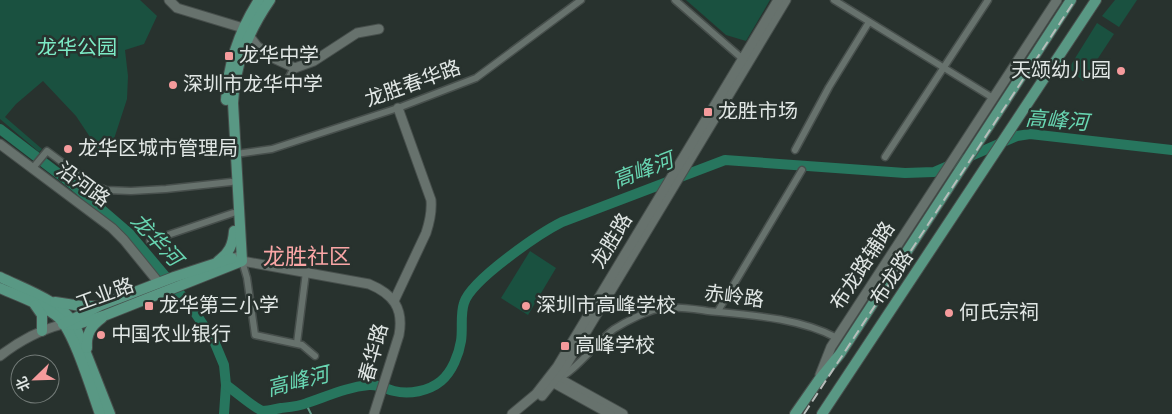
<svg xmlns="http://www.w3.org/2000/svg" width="1172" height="414" viewBox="0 0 1172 414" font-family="'Alegreya Sans','Noto Sans SC',sans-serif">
	<rect width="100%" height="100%" fill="#28322e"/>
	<g fill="#1a5140">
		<polygon points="0,0 140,0 157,16 144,44 125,50 128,76 127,99 113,142 98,149 76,116 43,81 16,104 5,117 42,149 39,152 0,119"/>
		<polygon points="686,0 770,0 746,41 726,35"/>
		<polygon points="1115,0 1137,0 1119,27 1102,16"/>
		<polygon points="1097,23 1114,34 1083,81 1069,68"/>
		<polygon points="530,251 556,268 528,315 501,298"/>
	</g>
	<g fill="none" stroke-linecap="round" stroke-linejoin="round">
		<polyline stroke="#5e9886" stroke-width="2" points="306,404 311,414"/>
		<g stroke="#27765e" stroke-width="10">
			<polyline points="0,129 72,184 129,233 192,308 214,341 224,365 226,385 224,414"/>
			<path d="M226,385C234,390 256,410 263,411C269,411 275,409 281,408C290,407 300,406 307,403C328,396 347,387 369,385C378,384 386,389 394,391C409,395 429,391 441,381C452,372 459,354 461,341C463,329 460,315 464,303C471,280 540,233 562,222L725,160L905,173L934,172L1017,136L1030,134L1172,150"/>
		</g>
		<defs>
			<g id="street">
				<polyline points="675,0 745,61"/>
				<polyline points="834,0 993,98"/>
				<polyline points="285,84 294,68"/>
				<polyline points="795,150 829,87 869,22"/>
				<polyline points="236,154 272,149 398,108 476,78 581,0"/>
				<polyline points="885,157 988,0"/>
				<polyline points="32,169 47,151 93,185 106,190 131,191 166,189 231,182"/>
				<polyline points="150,241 233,213"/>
				<polyline points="242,261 247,278 255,335 302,345 315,356"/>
				<polyline points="718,311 802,170"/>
				<polyline points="297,343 306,272"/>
				<path d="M558,378C571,376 600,339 614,329C625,322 650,309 663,308C677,306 694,309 708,311C750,315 800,318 837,338"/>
			</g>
			<g id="secondary">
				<polyline points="169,0 177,8 243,28 257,46 273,58 295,68 314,61 357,33 379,29"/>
				<polyline points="0,144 112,228 124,240 159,283"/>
				<path d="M237,257L242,261L369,284C393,294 404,308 399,335L374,414"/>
				<path d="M394,301L426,233C430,221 432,212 431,200L398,108"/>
				<path d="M0,356C19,341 40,330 63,324"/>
				<polyline points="820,375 831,347 1057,0"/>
				<polyline points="553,377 558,378 623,414"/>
				<polyline points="551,380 554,383 610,414"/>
				<polyline points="542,396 565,367 786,0"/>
				<polyline points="512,414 536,394 557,367 778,0"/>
			</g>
			<g id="primary">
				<path d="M226,100C228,63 239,31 259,0"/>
				<path d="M218,261C229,253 233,245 234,231"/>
				<path d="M0,277C24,289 61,301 75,325L110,414"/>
				<path d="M0,288C18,296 44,305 59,318C74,332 92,392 100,414"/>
				<polyline points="55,302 81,306 95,306"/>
				<polyline points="35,305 42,315 42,331"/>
				<path d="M63,324L75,325L106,315L242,261L233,103C235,64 248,32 270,0"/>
				<polyline points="63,324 101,305 174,277 232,258"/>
				<path d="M87,348C86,334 91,326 102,318"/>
				<polyline points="795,414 818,381 840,354 1071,0"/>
				<polyline points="822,414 1096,0"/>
			</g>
		</defs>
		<use href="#street" stroke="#474f4c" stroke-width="9"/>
		<use href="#secondary" stroke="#474f4c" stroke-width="11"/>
		<use href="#primary" stroke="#474f4c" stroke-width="12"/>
		<use href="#street" stroke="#67726d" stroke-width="6"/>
		<use href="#secondary" stroke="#67726d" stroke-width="9"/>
		<use href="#primary" stroke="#599884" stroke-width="10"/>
		<polyline stroke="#b6bdba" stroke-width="2" stroke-dasharray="10 5" stroke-linecap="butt" points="804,414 1075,0"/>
	</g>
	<g fill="#f59b9c" stroke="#28322e" stroke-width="2">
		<rect x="224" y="51" width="10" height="10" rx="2.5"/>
		<circle cx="1121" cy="71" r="5"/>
		<circle cx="173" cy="85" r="5"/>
		<rect x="703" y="107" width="10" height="10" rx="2.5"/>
		<circle cx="68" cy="149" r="5"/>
		<rect x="144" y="301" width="10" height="10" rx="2.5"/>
		<circle cx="526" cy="306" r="5"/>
		<circle cx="949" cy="313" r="5"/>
		<circle cx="101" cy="335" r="5"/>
		<rect x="560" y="341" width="10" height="10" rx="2.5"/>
	</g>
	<g text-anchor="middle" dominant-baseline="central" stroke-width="5" stroke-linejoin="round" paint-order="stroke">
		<g font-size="20" fill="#7ceac5" stroke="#28322e">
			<text x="77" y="48">龙华公园</text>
		</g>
		<g font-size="20" fill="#e0e6e4" stroke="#28322e" text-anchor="start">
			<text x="239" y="56">龙华中学</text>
			<text x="1111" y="71" text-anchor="end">天颂幼儿园</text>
			<text x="183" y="85">深圳市龙华中学</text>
			<text x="718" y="112">龙胜市场</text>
			<text x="78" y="149">龙华区城市管理局</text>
			<text x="159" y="306">龙华第三小学</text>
			<text x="536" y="306">深圳市高峰学校</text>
			<text x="959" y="313">何氏宗祠</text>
			<text x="111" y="335">中国农业银行</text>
			<text x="575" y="346">高峰学校</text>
		</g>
		<g font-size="20" fill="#e0e6e4" stroke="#28322e">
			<text transform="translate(413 84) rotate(-20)">龙胜春华路</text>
			<text transform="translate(83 185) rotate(36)">沿河路</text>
			<text transform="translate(612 241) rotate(-59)">龙胜路</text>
			<text transform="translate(863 266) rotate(-57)">布龙路辅路</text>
			<text transform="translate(892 278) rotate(-57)">布龙路</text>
			<text transform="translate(105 295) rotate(-20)">工业路</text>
			<text transform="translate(734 297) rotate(7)">赤岭路</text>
			<text transform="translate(374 353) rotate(-75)">春华路</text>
		</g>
		<g font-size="21" font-style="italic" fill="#68d6b2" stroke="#28322e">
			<text transform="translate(1057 121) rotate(4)">高峰河</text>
			<text transform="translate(643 171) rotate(-21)">高峰河</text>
			<text transform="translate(156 240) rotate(47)">龙华河</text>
			<text transform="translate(298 382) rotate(-14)">高峰河</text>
		</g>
		<g font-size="22" fill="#faa6a6" stroke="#28322e">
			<text x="307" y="257">龙胜社区</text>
		</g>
	</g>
	<g transform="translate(35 379) rotate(247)"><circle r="24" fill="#28322e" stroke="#727a77"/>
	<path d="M0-4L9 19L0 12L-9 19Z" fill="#f59b9c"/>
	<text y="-8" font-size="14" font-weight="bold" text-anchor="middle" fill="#e0e6e4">北</text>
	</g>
</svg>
